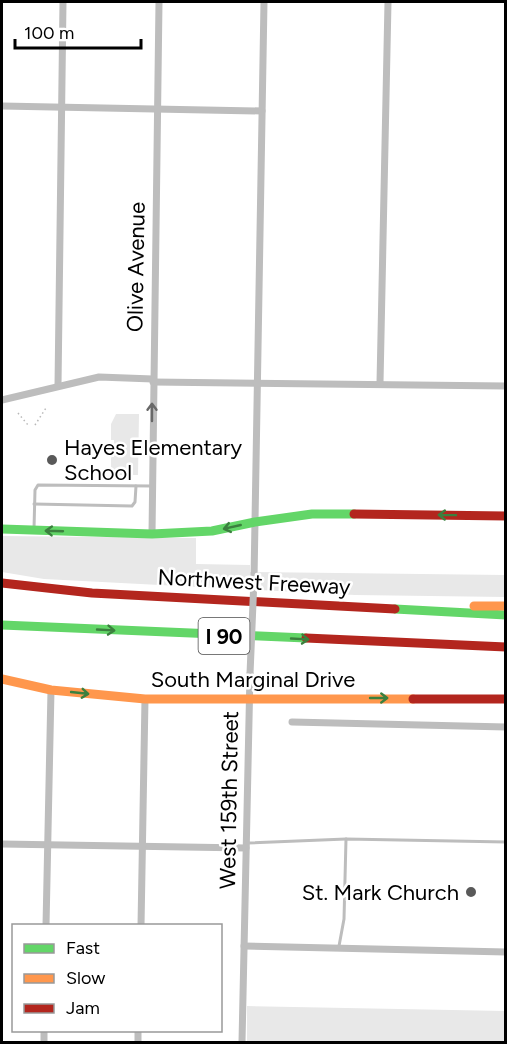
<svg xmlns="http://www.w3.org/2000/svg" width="507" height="1044" viewBox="0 0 507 1044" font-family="Figtree,sans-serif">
	<rect width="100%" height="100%" fill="#fff"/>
	<g fill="#e8e8e8">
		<polygon points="116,414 139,414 138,475 111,475 111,457 114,457 114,440 111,440 111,424"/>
		<polygon points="2,536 196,538 196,564 250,565 250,572 505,575 505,597 355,595 44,579 2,572"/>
		<polygon points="247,1006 505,1011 505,1042 247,1042"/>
	</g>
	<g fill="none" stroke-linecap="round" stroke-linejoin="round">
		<g stroke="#b8b8b8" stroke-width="1.5" stroke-dasharray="1.5 3" stroke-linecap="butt">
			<polyline points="18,413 28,425"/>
			<polyline points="35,425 46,408"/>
		</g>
		<g stroke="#bdbdbd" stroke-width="3">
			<polyline points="34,504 132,506 135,502 136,486"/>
			<polyline points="34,529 35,490 38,485 152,486"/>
			<polyline points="247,843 346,839"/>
			<polyline points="339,946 344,919 346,839 506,842"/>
		</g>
		<g stroke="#bdbdbd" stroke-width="7">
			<polyline points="2,106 262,111"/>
			<polyline points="153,382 506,386"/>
			<polyline points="380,383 388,2"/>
			<polyline points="58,386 63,2"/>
			<polyline points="2,400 99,377 153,379"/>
			<polyline points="152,534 159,2"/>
			<polyline points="254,579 264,2"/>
			<polyline points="292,722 506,727"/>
			<polyline points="2,844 246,848"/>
			<polyline points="46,926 51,690"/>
			<polyline points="141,926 145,699"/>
			<polyline points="244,946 506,952"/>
			<polyline points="44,1042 44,1030"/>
			<polyline points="138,1042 138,1030"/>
			<polyline points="242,1042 250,674"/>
		</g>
		<g stroke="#63d668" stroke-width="9">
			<polyline points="2,529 152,534 212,531 255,522 312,514 354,514"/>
			<polyline points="395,609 506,615"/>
			<polyline points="2,625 306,638"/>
		</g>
		<g stroke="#ff974d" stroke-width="9">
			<polyline points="474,606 506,606"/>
			<polyline points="2,679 51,690 145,699 413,699"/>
		</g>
		<g stroke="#b3261e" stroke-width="9">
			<polyline points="354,514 506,516"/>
			<polyline points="2,583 92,593 395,609"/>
			<polyline points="306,638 506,647"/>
			<polyline points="413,699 506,699"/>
		</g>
		<polyline stroke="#bdbdbd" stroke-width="7" points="250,674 254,579"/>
	</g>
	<defs><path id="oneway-shaft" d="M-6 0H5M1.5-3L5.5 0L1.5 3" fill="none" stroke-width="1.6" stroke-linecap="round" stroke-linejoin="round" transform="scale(1.5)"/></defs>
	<use stroke="#686868" href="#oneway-shaft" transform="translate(152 412) rotate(-90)"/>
	<g stroke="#3b803e">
		<use href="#oneway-shaft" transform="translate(447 515) rotate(-179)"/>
		<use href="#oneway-shaft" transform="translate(232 527) rotate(167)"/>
		<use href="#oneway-shaft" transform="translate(54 531) rotate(-178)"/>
		<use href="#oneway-shaft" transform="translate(106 630) rotate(3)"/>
		<use href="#oneway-shaft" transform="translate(300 639) rotate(3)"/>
		<use href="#oneway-shaft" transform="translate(80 693) rotate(6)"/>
		<use href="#oneway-shaft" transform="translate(379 698)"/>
	</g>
	<g fill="#595959" stroke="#fff" stroke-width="2">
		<circle cx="52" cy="460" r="6"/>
		<circle cx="471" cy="892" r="6"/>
	</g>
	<g text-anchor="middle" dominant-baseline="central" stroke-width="5" stroke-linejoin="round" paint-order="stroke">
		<rect fill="#fff" stroke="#4c4c4c" stroke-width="1.5" x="198.5" y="618" width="51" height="36" rx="4.5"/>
		<g font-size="21" font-weight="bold" fill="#000">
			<text x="224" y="636">I 90</text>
		</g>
		<g font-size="22" fill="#000" stroke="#fff">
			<text transform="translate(136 267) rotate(-89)">Olive Avenue</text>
			<text transform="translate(254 582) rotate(3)">Northwest Freeway</text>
			<text x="253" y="679">South Marginal Drive</text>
			<text transform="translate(229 800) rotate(-89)">West 159th Street</text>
		</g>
		<g font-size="22" fill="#000" stroke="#fff" text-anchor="start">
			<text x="64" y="447">Hayes Elementary<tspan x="64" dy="25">School</tspan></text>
			<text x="459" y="892" text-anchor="end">St. Mark Church</text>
		</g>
	</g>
	<rect width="507" height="1044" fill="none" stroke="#000000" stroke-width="6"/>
	<rect x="12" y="924" width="210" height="108" fill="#ffffff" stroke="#999999" stroke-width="1.5"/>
	<rect x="24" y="944" width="30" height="9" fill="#63d668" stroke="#999999" stroke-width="1.5"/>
	<text x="66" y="954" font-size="18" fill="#000000">Fast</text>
	<rect x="24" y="974" width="30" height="9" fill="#ff974d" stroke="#999999" stroke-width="1.5"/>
	<text x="66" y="984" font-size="18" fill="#000000">Slow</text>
	<rect x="24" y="1004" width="30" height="9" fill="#b3261e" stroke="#999999" stroke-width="1.5"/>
	<text x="66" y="1014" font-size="18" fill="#000000">Jam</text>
	<path d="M15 39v9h126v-9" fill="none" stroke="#000000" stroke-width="3"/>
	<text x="24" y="39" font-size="18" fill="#000000" stroke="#ffffff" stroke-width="4.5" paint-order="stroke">100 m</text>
</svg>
